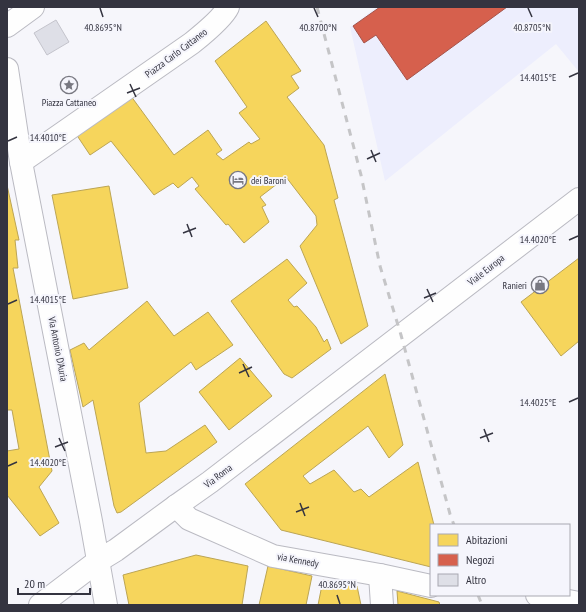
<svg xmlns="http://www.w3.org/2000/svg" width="586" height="612" viewBox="0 0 586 612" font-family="'PT Sans Narrow',sans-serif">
	<rect width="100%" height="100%" fill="#f6f6fb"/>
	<polygon fill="#edeefd" points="377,7 579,7 579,72 556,44 385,181 350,27"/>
	<g fill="#f6d55c" stroke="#bca554">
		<polygon points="266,21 301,71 291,76 299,88 287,97 324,145 338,198 334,200 368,326 341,344 300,246 317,225 316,216 286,177 260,197 266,205 262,207 269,222 244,243 228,224 226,225 195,189 199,186 192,177 178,188 173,183 154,195 111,141 90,155 76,134 128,92 174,155 208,130 222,150 216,154 223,160 249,142 251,144 260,139 239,113 247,107 215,61"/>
		<polygon points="7,185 19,240 15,240 18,268 13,268 52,471 39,487 59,523 40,536 7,495 7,451 19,449 12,410 7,410"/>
		<polygon points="109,186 128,288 73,299 52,195"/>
		<polygon points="579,258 579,341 561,356 521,302"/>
		<polygon points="287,259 307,283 288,300 294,307 297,306 316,327 324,342 327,339 331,349 292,378 284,374 231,301"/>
		<polygon points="147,301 174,336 208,312 233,345 196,370 191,362 139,403 146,453 166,451 205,425 217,442 121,512 117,513 114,506 93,400 83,407 70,350 84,343 89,350"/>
		<polygon points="240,358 272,396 229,430 199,392"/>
		<polygon points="385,374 403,445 389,458 368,426 303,476 310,484 334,470 354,492 361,489 369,497 418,462 434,525 431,525 431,567 281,530 245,484"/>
		<polygon points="196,555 248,566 242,605 129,605 123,575"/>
		<polygon points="268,566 312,576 306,605 259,605"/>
		<polygon points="323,580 357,586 361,605 318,605"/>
		<polygon points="397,591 439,602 440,605 398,605"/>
	</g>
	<polygon fill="#d6604d" stroke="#a55349" points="380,7 507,7 407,80 376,35 364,43 353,26"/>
	<polygon fill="#dedfe7" stroke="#c4c4cc" points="56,20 69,42 47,55 34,33"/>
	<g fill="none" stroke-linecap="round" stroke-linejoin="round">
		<defs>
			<g id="minor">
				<polyline points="7,26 33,7"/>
				<polyline points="7,69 21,162 91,521 106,605"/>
				<path d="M21,162L192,43C202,35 223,18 228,7"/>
				<polyline points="176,506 189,519 273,556 380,575 431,586"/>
				<polyline points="380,575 382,605"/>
				<polyline points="537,595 579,603"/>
				<polyline points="40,605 98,561"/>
			</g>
			<polyline id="tertiary" points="98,561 116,550 176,506 210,482 579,199"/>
		</defs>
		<use href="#minor" stroke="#babac2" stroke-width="24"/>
		<use href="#tertiary" stroke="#babac2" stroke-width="24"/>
		<use href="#minor" stroke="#fefefe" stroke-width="22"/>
		<use href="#tertiary" stroke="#fefefe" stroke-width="22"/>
		<g stroke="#c5c5c7" stroke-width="3" stroke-dasharray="7 7" stroke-linecap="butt">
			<polyline points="317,7 361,175 380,266 401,335 450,514 454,525"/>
			<polyline points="478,595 482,605"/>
		</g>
	</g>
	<path fill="none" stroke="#343440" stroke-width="1.5" d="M100,8L103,17M314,8L318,17M528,8L532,17M569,77L578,73M130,84L136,97M127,93L140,88M8,141L17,137M371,150L376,162M367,159L380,153M187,224L192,237M183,233L196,228M569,240L578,236M427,289L433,302M424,298L436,293M8,304L17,300M243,364L249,377M239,373L252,367M569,402L578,398M484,429L489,442M59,438L65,451M480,438L493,433M55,447L68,442M8,466L17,462M300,503L305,516M296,512L309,507M337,595L340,604"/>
	<defs>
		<symbol id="sight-ring" viewBox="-11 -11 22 22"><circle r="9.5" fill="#f5f5fc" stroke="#787881" stroke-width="1.5"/><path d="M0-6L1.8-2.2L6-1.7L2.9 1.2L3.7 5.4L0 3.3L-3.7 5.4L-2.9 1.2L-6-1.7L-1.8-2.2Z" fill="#787881"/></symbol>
		<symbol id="hotel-ring" viewBox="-11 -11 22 22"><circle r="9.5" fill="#f5f5fc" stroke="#787881" stroke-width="1.5"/><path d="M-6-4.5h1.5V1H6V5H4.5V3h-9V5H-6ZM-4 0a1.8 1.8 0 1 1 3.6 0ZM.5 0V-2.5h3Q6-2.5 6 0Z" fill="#787881"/></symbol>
		<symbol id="shop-ring" viewBox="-11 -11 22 22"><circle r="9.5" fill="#f5f5fc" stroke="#787881" stroke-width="1.5"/><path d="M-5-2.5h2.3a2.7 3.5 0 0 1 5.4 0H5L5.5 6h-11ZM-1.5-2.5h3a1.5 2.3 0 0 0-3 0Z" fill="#787881"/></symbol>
	</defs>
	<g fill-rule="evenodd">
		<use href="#sight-ring" x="59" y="75" width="20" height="20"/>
		<use href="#hotel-ring" x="228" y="170" width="20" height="20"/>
		<use href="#shop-ring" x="530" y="275" width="20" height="20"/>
	</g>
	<g text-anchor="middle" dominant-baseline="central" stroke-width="4" stroke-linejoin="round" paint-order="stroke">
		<g font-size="10" fill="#343440" stroke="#f5f5fc">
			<text transform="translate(176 53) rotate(-37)">Piazza Carlo Cattaneo</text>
			<text transform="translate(486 270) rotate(-38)">Viale Europa</text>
			<text transform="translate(58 349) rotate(79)">Via Antonio D'Auria</text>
			<text transform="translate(218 476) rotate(-37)">Via Roma</text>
			<text transform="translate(298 560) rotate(10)">via Kennedy</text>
		</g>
		<g font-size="10" fill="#343440" stroke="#f5f5fc">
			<text x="69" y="102">Piazza Cattaneo</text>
			<text x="251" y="180" text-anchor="start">dei Baroni</text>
			<text x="527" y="285" text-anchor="end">Ranieri</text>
		</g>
	</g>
	<g font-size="10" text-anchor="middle" fill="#343440" stroke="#f5f5fc" stroke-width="4" stroke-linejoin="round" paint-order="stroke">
		<text x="103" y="31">40.8695°N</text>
		<text x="318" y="31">40.8700°N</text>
		<text x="532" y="31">40.8705°N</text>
		<text x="538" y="81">14.4015°E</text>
		<text x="48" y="141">14.4010°E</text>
		<text x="538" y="243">14.4020°E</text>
		<text x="48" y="303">14.4015°E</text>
		<text x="538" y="406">14.4025°E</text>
		<text x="48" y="466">14.4020°E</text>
		<text x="337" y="588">40.8695°N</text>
	</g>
	<rect width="586" height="612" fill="none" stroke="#343440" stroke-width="16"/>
	<rect x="430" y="524" width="140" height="72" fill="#f5f5fc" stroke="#a8a8b1"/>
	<rect x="438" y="534" width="20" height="12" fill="#f6d55c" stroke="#a8a8b1"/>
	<text x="466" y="544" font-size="12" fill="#343440">Abitazioni</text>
	<rect x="438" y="554" width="20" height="12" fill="#d6604d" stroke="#a8a8b1"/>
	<text x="466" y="564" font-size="12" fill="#343440">Negozi</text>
	<rect x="438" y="574" width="20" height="12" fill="#dedfe7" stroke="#a8a8b1"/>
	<text x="466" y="584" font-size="12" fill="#343440">Altro</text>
	<path d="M18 588v6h72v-6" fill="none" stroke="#343440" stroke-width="2"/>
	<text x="24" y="588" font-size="12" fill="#343440" stroke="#f5f5fc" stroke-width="3" paint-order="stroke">20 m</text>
</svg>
